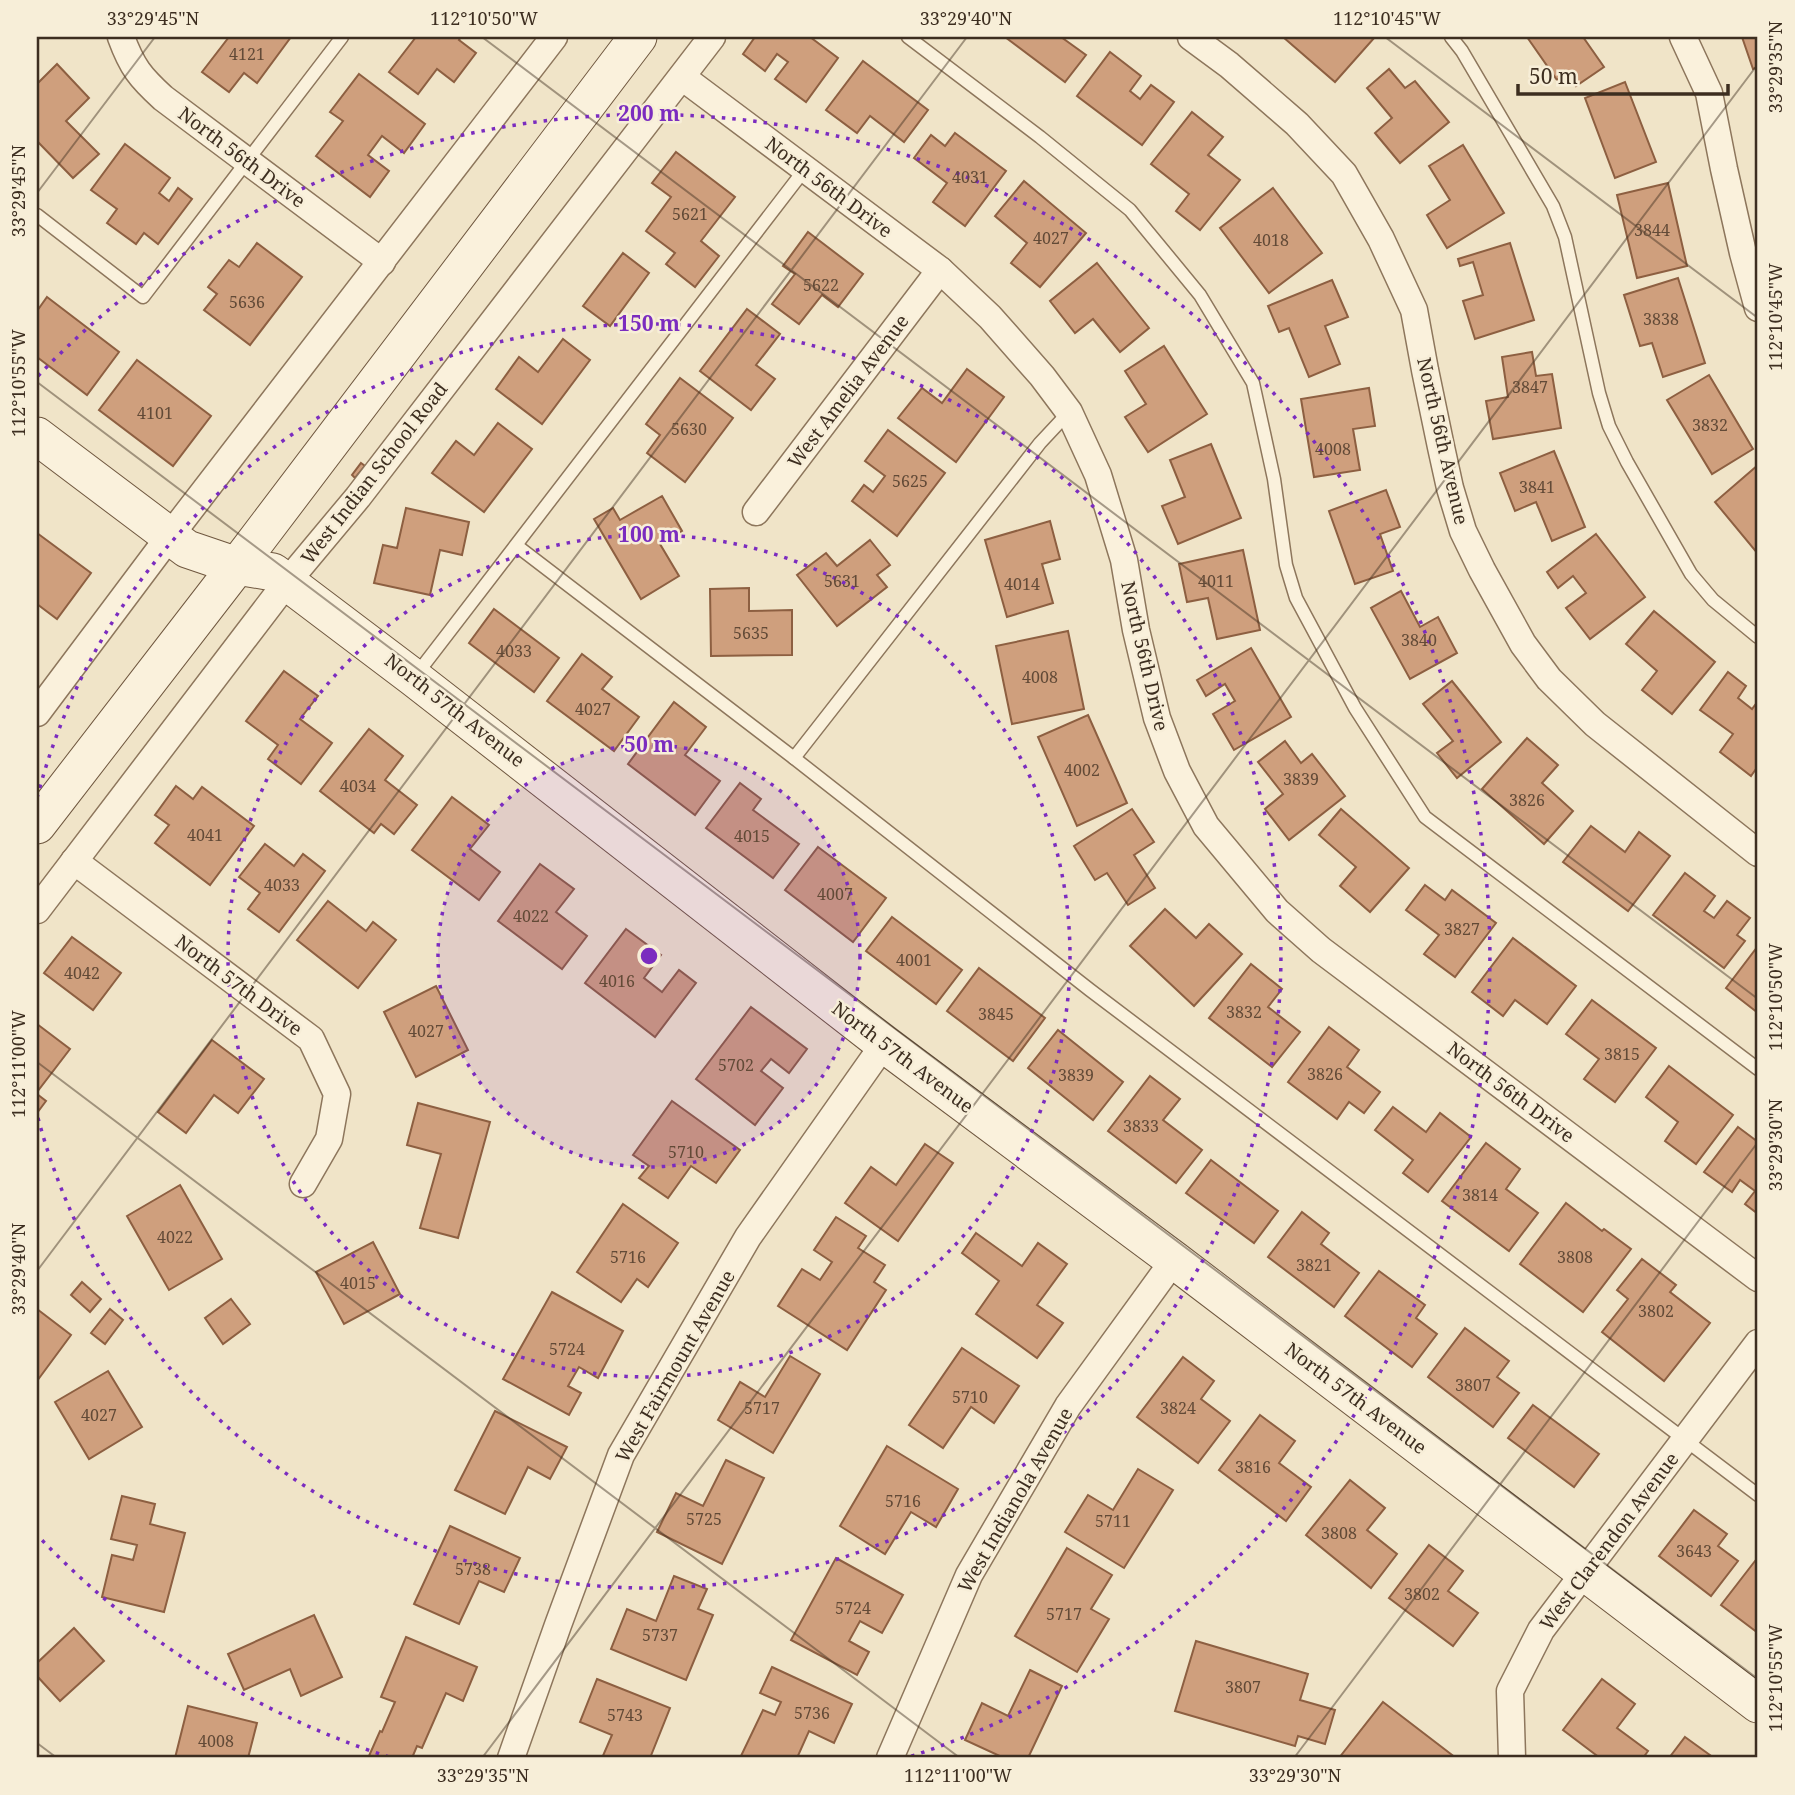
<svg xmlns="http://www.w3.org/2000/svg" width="1795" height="1795" viewBox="0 0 1795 1795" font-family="'Noto Serif',serif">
	<rect width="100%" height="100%" fill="#f0e4c8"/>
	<g fill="#cf9f7d" stroke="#8d5f41" stroke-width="2">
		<polygon points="229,37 291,37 257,83 244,73 229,92 202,72"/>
		<polygon points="416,37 461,37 459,40 476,53 454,82 437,69 418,94 389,72"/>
		<polygon points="755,37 810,37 838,58 806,102 775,79 788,62 777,54 765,71 743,54"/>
		<polygon points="1005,37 1061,37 1086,55 1065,82"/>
		<polygon points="1283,37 1375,37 1335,82"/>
		<polygon points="1527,37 1583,37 1604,67 1576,86 1567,72 1557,80"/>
		<polygon points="1742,37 1758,37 1758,67 1753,69"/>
		<polygon points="1110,52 1141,76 1130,91 1140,99 1151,85 1174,102 1142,145 1077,96"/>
		<polygon points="863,61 928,110 904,142 870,116 857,133 826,110"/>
		<polygon points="57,64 89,98 66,121 99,154 73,178 37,141 37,84"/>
		<polygon points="1389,69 1405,88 1415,81 1449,122 1400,163 1375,133 1392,118 1367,88"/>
		<polygon points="359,74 425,124 404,153 382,136 368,155 389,171 370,197 316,156 343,121 330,112"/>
		<polygon points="1625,82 1656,162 1615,178 1585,98"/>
		<polygon points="1192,112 1223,137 1208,155 1240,180 1200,230 1176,211 1189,194 1151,164"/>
		<polygon points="955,133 1006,171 965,226 933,202 947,183 914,158 931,135 945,146"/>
		<polygon points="125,144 170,178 159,193 169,201 178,188 192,199 158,244 144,233 136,244 107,223 117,209 91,190"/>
		<polygon points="1463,145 1504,213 1447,248 1427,215 1450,200 1429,166"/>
		<polygon points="676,152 735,197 701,241 719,256 695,287 666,264 675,253 646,231 671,197 652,183"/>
		<polygon points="1024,181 1086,233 1040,287 1011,263 1027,243 995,216"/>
		<polygon points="1668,183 1687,266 1637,278 1617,195"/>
		<polygon points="1273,188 1322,253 1269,293 1220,228"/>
		<polygon points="808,232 863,274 838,307 822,295 799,324 772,304 795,274 783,266"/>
		<polygon points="257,243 302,277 250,345 204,310 217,294 208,287 229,260 239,267"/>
		<polygon points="1510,243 1534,320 1475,339 1463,301 1483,295 1473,262 1460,266 1458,259"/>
		<polygon points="623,253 649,273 610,326 583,306"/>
		<polygon points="1097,263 1149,328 1120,352 1093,319 1075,333 1050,301"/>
		<polygon points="1678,278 1705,363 1663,377 1652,343 1640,346 1624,295"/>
		<polygon points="1332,280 1348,317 1325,326 1340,364 1309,377 1289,328 1279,332 1268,306"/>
		<polygon points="47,297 119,352 87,395 37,357 37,311"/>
		<polygon points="747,309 780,334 756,365 775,379 751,410 700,371"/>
		<polygon points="563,339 590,360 542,424 496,389 519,357 538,372"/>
		<polygon points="1164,346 1207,414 1148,452 1125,417 1146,404 1125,371"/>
		<polygon points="1532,352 1536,376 1552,374 1561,428 1493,439 1486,401 1508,397 1502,357"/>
		<polygon points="137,360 211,416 173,466 99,410"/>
		<polygon points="967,369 1004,397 956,462 898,418 922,388 942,403"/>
		<polygon points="1709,375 1753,449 1712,474 1667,400"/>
		<polygon points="680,378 733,418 685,482 647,453 660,435 646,424"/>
		<polygon points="1369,388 1375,426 1353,429 1360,470 1314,477 1301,399"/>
		<polygon points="498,423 532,449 484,512 432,473 456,441 474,455"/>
		<polygon points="888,430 945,473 897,536 852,501 864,485 873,492 885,476 865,461"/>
		<polygon points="1211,444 1241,518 1178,544 1162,506 1185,497 1170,460"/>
		<polygon points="1554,451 1585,527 1552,541 1536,502 1515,511 1500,473"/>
		<polygon points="361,463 365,466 355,478 352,475"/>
		<polygon points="1758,465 1758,554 1715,502"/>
		<polygon points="1386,490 1400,527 1380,534 1393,571 1355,584 1329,511"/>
		<polygon points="662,496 682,531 660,544 679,576 641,599 594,519 613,508 620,520"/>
		<polygon points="406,508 469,522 462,555 440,550 430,595 374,583 383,545 397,548"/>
		<polygon points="1050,521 1060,559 1042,564 1053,603 1007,617 985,540"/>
		<polygon points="37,533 91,573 57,619 37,604"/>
		<polygon points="1596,534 1645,597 1590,639 1566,608 1586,593 1573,576 1558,588 1547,572"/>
		<polygon points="870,540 890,565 877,575 887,587 837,626 797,575 826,553 837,566"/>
		<polygon points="1243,550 1260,630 1217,639 1208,598 1187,602 1179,564"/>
		<polygon points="749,588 749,611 792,610 792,655 711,656 710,589"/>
		<polygon points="1401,591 1420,627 1438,617 1457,653 1410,679 1371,608"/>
		<polygon points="494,609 559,658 534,692 469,643"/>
		<polygon points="1654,611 1715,662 1672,714 1642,690 1657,671 1626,644"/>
		<polygon points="1068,631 1084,709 1012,724 996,646"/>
		<polygon points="1251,648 1291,717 1234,750 1213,714 1235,701 1225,684 1206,696 1197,680"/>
		<polygon points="582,654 612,677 602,689 639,717 614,751 547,701"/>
		<polygon points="284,671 318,696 300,719 332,743 301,784 268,759 278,745 246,721"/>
		<polygon points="1728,672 1746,686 1738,698 1752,709 1758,701 1758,766 1751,776 1720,752 1733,734 1700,710"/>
		<polygon points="1452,681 1501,742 1457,778 1437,753 1453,741 1423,704"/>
		<polygon points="674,702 706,727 685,755 720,781 695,815 628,764"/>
		<polygon points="1088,715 1127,803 1077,826 1038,737"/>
		<polygon points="369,729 403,756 385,780 417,805 394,834 381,824 374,833 320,791"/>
		<polygon points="1527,738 1558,765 1542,783 1573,811 1544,844 1482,789"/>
		<polygon points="1285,741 1301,763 1312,754 1345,796 1289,840 1265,809 1283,794 1258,762"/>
		<polygon points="740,783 761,799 753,810 799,844 773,878 706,828"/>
		<polygon points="176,786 193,799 202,787 254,826 210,885 155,843 169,825 155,815"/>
		<polygon points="452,797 489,825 470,849 500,872 479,900 412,850"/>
		<polygon points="1132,809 1154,842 1134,855 1155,888 1128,905 1107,873 1095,880 1074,846"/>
		<polygon points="1341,809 1409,868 1370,912 1340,886 1356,867 1319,835"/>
		<polygon points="1591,826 1625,852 1639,832 1670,856 1628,911 1563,862"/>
		<polygon points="265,844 294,866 303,854 325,871 279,932 248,909 260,893 239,877"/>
		<polygon points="818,847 886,898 853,942 785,890"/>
		<polygon points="540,864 574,889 556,912 587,936 562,969 498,921"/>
		<polygon points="1685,873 1715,896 1704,911 1714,918 1727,901 1750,918 1737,935 1745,941 1724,968 1653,915"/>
		<polygon points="1425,885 1445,900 1452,890 1496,923 1455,977 1424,954 1439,935 1406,910"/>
		<polygon points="328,901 366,931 373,922 396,940 358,988 297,940"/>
		<polygon points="1165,909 1196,938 1209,924 1242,954 1194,1006 1130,946"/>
		<polygon points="892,917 962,970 936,1004 866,951"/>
		<polygon points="626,929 661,955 644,978 662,992 679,970 696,983 655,1037 585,983"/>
		<polygon points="72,937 121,973 93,1010 44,973"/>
		<polygon points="1513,938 1576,986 1547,1024 1515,1000 1503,1016 1472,992"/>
		<polygon points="1758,946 1758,1013 1726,988"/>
		<polygon points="1251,964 1282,989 1268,1007 1300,1032 1272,1067 1209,1018"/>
		<polygon points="979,968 1045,1018 1013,1061 947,1011"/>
		<polygon points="436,986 468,1050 416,1077 384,1012"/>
		<polygon points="1592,1000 1656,1048 1615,1102 1584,1079 1599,1059 1566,1034"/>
		<polygon points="751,1007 807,1049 789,1073 771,1059 761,1071 783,1088 755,1125 696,1079"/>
		<polygon points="37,1024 70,1049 37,1092"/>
		<polygon points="1329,1027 1359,1050 1347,1067 1380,1092 1364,1113 1349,1102 1337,1119 1288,1082"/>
		<polygon points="1058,1030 1123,1082 1093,1120 1028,1068"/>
		<polygon points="212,1040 264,1079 238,1113 214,1095 186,1133 158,1112"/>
		<polygon points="1669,1066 1733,1115 1696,1164 1665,1141 1678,1122 1646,1097"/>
		<polygon points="1150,1076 1180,1099 1163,1120 1202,1150 1176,1183 1108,1131"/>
		<polygon points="37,1094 46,1101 37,1113"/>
		<polygon points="672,1101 740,1150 716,1183 691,1166 668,1198 639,1178 649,1166 633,1155"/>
		<polygon points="418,1103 490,1122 458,1238 420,1228 441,1154 407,1145"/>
		<polygon points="1393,1107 1426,1132 1440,1113 1471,1137 1428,1192 1403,1173 1413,1160 1375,1130"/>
		<polygon points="1738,1127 1758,1142 1758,1214 1745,1204 1755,1191 1740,1180 1732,1192 1704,1172"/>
		<polygon points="1486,1143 1520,1169 1506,1189 1538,1213 1509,1251 1442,1201"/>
		<polygon points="925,1144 953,1163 898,1241 845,1203 871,1167 896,1185"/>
		<polygon points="1211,1160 1278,1211 1254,1243 1186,1193"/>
		<polygon points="180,1185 222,1259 169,1290 127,1216"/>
		<polygon points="1566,1203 1602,1231 1604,1229 1631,1249 1583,1312 1520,1264"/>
		<polygon points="623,1204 678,1243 648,1287 637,1279 621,1302 577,1272"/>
		<polygon points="1302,1212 1329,1233 1321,1244 1359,1273 1334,1307 1268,1257"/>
		<polygon points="836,1217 866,1236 858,1248 885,1265 874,1282 886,1290 847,1350 778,1306 802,1269 820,1280 832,1262 814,1250"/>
		<polygon points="976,1233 1022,1266 1038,1243 1067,1264 1037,1305 1063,1323 1037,1358 976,1314 999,1281 962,1253"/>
		<polygon points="373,1242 400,1294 344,1324 316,1272"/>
		<polygon points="1642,1259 1676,1285 1670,1292 1710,1323 1664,1381 1602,1332 1628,1299 1617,1290"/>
		<polygon points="1379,1271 1425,1305 1416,1318 1437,1334 1412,1367 1345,1316"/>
		<polygon points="82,1282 101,1299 90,1312 71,1295"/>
		<polygon points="552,1292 623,1331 598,1378 579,1367 568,1386 581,1393 569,1415 503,1379"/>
		<polygon points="231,1299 250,1324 223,1344 205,1318"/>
		<polygon points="37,1309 71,1335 37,1381"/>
		<polygon points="110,1309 123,1320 105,1344 91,1333"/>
		<polygon points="1465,1328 1509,1361 1497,1377 1519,1393 1493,1427 1428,1377"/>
		<polygon points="962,1348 1019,1386 994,1423 971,1407 943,1448 909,1425"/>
		<polygon points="790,1356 820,1374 773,1453 718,1420 740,1382 765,1397"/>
		<polygon points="1183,1357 1214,1381 1201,1399 1230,1421 1198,1463 1137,1417"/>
		<polygon points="108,1371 142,1427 89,1459 55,1402"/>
		<polygon points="1533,1405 1599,1454 1574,1487 1508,1438"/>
		<polygon points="495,1411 567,1447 550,1479 528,1467 505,1514 455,1490"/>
		<polygon points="1260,1415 1295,1441 1279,1463 1311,1487 1286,1521 1219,1470"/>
		<polygon points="887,1446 958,1489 936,1527 911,1512 885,1554 840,1526"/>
		<polygon points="726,1460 764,1478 722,1564 657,1532 676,1493 703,1506"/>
		<polygon points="1138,1469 1173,1490 1124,1568 1065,1532 1088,1495 1113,1510"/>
		<polygon points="1350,1480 1385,1508 1367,1530 1397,1554 1371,1588 1306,1535"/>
		<polygon points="122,1496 155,1504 150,1524 185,1533 164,1612 102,1597 112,1555 133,1560 137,1545 111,1539"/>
		<polygon points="1694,1510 1727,1534 1718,1546 1738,1561 1711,1596 1659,1556"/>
		<polygon points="450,1526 520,1558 504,1592 479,1581 459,1624 414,1604"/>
		<polygon points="1429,1545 1463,1571 1448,1591 1478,1613 1453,1646 1389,1598"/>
		<polygon points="1067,1548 1112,1575 1091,1609 1109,1619 1077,1672 1015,1636"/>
		<polygon points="836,1558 903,1595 882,1633 860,1621 849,1641 869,1652 857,1675 791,1640"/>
		<polygon points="1755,1561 1758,1563 1758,1633 1721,1605"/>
		<polygon points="674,1576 707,1589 698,1609 713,1615 686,1680 611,1649 627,1609 656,1621"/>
		<polygon points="314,1615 342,1677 301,1696 290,1669 244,1690 228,1654"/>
		<polygon points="74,1628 104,1661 60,1701 37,1676 37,1663"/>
		<polygon points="406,1637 477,1667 463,1701 446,1693 422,1748 417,1746 412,1758 375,1758 369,1756 380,1731 382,1732 395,1702 381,1697"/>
		<polygon points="1196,1641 1308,1674 1300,1700 1335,1710 1325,1744 1298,1736 1295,1746 1175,1711"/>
		<polygon points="772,1667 852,1704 834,1743 809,1731 797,1758 740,1758 763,1710 775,1715 781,1702 760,1693"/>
		<polygon points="1030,1670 1062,1686 1028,1758 1004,1758 965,1740 982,1703 1008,1716"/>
		<polygon points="597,1679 670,1708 650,1758 602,1758 612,1735 580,1722"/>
		<polygon points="1602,1679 1635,1704 1617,1728 1648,1751 1643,1758 1600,1758 1563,1730"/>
		<polygon points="1383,1702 1456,1758 1339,1758"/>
		<polygon points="188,1706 257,1723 248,1758 175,1758"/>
		<polygon points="1685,1737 1714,1758 1669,1758"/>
		<polygon points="1190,1756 1190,1758 1137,1758"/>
	</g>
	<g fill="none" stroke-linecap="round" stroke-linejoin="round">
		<defs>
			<g id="lane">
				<polyline points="908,37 1040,137 1130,210 1200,295 1253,383 1274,479 1286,565 1296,598 1355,708 1425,817 1758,1069"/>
				<polyline points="1451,37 1462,51 1553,206 1565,237 1599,393 1609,426 1627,462 1691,574 1713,600 1758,637"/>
				<polyline points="37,215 143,297 342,37"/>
				<polyline points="517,546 794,758 1090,990 1758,1495"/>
				<polyline points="416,675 805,169"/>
				<polyline points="794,758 1040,443 1069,412"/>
			</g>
			<g id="street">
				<path d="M121,37C132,67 140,77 163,98L382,262"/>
				<polyline points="1191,37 1229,65 1297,124 1344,174 1381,239 1414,310 1425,370 1441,447 1450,488 1463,531 1482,570 1523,644 1549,679 1595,724 1758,853"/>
				<polyline points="1683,37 1709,93 1724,169 1743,253 1758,308"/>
				<polyline points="682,77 940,270 990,317 1042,376 1069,412 1098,475 1124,560 1136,630 1157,718 1177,771 1206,826 1277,911 1321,950 1758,1278"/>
				<polyline points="756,512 940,270"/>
				<polyline points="37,713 169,537 554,37"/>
				<polyline points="74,861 311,1039 337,1094 329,1139 303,1184"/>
				<polyline points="37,910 287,582 358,497 712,37"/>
				<polyline points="511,1758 558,1625 621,1455 748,1237 884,1044"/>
				<polyline points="890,1758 969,1575 1068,1406 1174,1260"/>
				<polyline points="1512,1758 1510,1691 1541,1630 1758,1343"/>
			</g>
			<g id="secondary">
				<polyline points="37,436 187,549 237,566 273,572 287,582 414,678 884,1044 1174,1260 1758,1704"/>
				<polyline points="37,825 237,566 638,37"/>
			</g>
		</defs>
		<use href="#lane" stroke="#8d765c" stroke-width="15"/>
		<use href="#street" stroke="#8d765c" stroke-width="29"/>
		<use href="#secondary" stroke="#6f573f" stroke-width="39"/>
		<use href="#lane" stroke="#faf1dc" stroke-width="12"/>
		<use href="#street" stroke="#faf1dc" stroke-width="26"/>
		<use href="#secondary" stroke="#faf1dc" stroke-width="37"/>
	</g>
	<path fill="none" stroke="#3d2e20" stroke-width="2" stroke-opacity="0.45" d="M482,37L1758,999M1385,37L1758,318M37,193L155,37M37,382L1758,1679M37,1062L960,1758M37,1271L967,37M37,1743L57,1758M482,1758L1758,64M1294,1758L1758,1142"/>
	<circle cx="649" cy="956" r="211" fill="#7b2cbf" fill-opacity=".12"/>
	<g fill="none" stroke="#7b2cbf" stroke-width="3.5" stroke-dasharray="3.5 7">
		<circle cx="649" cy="956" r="211"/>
		<circle cx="649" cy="956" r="421"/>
		<path d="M37 798A632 632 0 1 1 37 1114"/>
		<path d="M389 1757A842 842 0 0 1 38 1536M38 376A842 842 0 1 1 909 1757"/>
	</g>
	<g text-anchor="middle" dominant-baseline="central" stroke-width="5" stroke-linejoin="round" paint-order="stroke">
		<g font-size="16" fill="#624a37">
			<text x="247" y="54">4121</text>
			<text x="970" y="177">4031</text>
			<text x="690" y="214">5621</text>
			<text x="1652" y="230">3844</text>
			<text x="1051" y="238">4027</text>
			<text x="1271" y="240">4018</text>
			<text x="821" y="285">5622</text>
			<text x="247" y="302">5636</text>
			<text x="1661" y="319">3838</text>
			<text x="1530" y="387">3847</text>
			<text x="155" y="413">4101</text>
			<text x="1710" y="425">3832</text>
			<text x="689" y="429">5630</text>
			<text x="1333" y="449">4008</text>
			<text x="910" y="481">5625</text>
			<text x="1537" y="487">3841</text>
			<text x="842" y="581">5631</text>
			<text x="1216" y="581">4011</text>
			<text x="1022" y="584">4014</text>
			<text x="751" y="633">5635</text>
			<text x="1419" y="640">3840</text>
			<text x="514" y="651">4033</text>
			<text x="1040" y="677">4008</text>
			<text x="593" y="709">4027</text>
			<text x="1082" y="770">4002</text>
			<text x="1301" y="779">3839</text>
			<text x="358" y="786">4034</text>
			<text x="1527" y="800">3826</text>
			<text x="205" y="835">4041</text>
			<text x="752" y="836">4015</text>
			<text x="282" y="885">4033</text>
			<text x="835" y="894">4007</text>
			<text x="531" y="916">4022</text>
			<text x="1462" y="929">3827</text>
			<text x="914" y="960">4001</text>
			<text x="82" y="973">4042</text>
			<text x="617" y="981">4016</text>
			<text x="1244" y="1012">3832</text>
			<text x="996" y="1014">3845</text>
			<text x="426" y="1031">4027</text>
			<text x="1622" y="1054">3815</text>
			<text x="736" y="1065">5702</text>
			<text x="1325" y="1074">3826</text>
			<text x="1076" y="1075">3839</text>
			<text x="1141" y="1126">3833</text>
			<text x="686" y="1152">5710</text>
			<text x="1480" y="1195">3814</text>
			<text x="175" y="1237">4022</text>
			<text x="628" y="1257">5716</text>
			<text x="1575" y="1257">3808</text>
			<text x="1314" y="1265">3821</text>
			<text x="358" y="1283">4015</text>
			<text x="1656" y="1311">3802</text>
			<text x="567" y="1349">5724</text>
			<text x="1473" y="1385">3807</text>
			<text x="970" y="1397">5710</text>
			<text x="762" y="1408">5717</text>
			<text x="1178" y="1408">3824</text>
			<text x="99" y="1415">4027</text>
			<text x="1253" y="1467">3816</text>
			<text x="903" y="1501">5716</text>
			<text x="704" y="1519">5725</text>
			<text x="1113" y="1521">5711</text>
			<text x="1339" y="1533">3808</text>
			<text x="1694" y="1551">3643</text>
			<text x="473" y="1569">5738</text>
			<text x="1422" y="1594">3802</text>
			<text x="853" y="1608">5724</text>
			<text x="1064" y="1614">5717</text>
			<text x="660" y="1635">5737</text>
			<text x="1243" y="1687">3807</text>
			<text x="812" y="1713">5736</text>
			<text x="625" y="1715">5743</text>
			<text x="216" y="1741">4008</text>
		</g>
		<g font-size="19" fill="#3d2e20" stroke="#f7eed8">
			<text transform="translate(242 157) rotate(37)">North 56th Drive</text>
			<text transform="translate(829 187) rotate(37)">North 56th Drive</text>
			<text transform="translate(848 391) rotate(-53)">West Amelia Avenue</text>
			<text transform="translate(1443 441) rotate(77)">North 56th Avenue</text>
			<text transform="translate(374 473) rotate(-52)">West Indian School Road</text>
			<text transform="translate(1145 656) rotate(77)">North 56th Drive</text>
			<text transform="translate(455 710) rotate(38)">North 57th Avenue</text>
			<text transform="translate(239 985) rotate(37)">North 57th Drive</text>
			<text transform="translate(903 1057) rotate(37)">North 57th Avenue</text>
			<text transform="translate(1511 1092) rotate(37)">North 56th Drive</text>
			<text transform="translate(675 1366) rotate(-60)">West Fairmount Avenue</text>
			<text transform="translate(1356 1398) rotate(37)">North 57th Avenue</text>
			<text transform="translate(1015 1500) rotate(-60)">West Indianola Avenue</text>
			<text transform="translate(1609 1541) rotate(-53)">West Clarendon Avenue</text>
		</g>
	</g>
	<circle cx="649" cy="956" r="10" fill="#7b2cbf" stroke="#f7eed8" stroke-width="3.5"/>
	<g font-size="21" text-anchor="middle" font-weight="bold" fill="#7b2cbf" stroke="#f7eed8" stroke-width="5" stroke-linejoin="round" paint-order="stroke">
		<text x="649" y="121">200 m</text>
		<text x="649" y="331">150 m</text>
		<text x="649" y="542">100 m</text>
		<text x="649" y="752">50 m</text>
	</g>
	<rect width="1795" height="1795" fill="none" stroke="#f7eed8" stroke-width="77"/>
	<path d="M1518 84v10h210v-10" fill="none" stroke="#3d2e20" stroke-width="3.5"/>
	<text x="1529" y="84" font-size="21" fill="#3d2e20" stroke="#f7eed8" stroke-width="5" paint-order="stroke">50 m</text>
	<rect x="38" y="38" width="1718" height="1718" fill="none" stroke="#3d2e20" stroke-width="2.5"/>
	<g font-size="18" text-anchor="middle" fill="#3d2e20">
		<text x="153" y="25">33°29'45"N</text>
		<text x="484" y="25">112°10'50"W</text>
		<text x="966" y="25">33°29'40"N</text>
		<text x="1387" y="25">112°10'45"W</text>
		<text transform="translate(1776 67) rotate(-90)" y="6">33°29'35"N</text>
		<text transform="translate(19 191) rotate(-90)" y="6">33°29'45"N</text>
		<text transform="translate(1776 317) rotate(-90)" y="6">112°10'45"W</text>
		<text transform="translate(19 383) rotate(-90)" y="6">112°10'55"W</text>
		<text transform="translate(1776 997) rotate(-90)" y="6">112°10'50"W</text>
		<text transform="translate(19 1064) rotate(-90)" y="6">112°11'00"W</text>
		<text transform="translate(1776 1145) rotate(-90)" y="6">33°29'30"N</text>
		<text transform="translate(19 1269) rotate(-90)" y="6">33°29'40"N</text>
		<text transform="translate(1776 1678) rotate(-90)" y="6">112°10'55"W</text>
		<text x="483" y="1782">33°29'35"N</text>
		<text x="958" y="1782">112°11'00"W</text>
		<text x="1295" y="1782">33°29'30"N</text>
	</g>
</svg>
